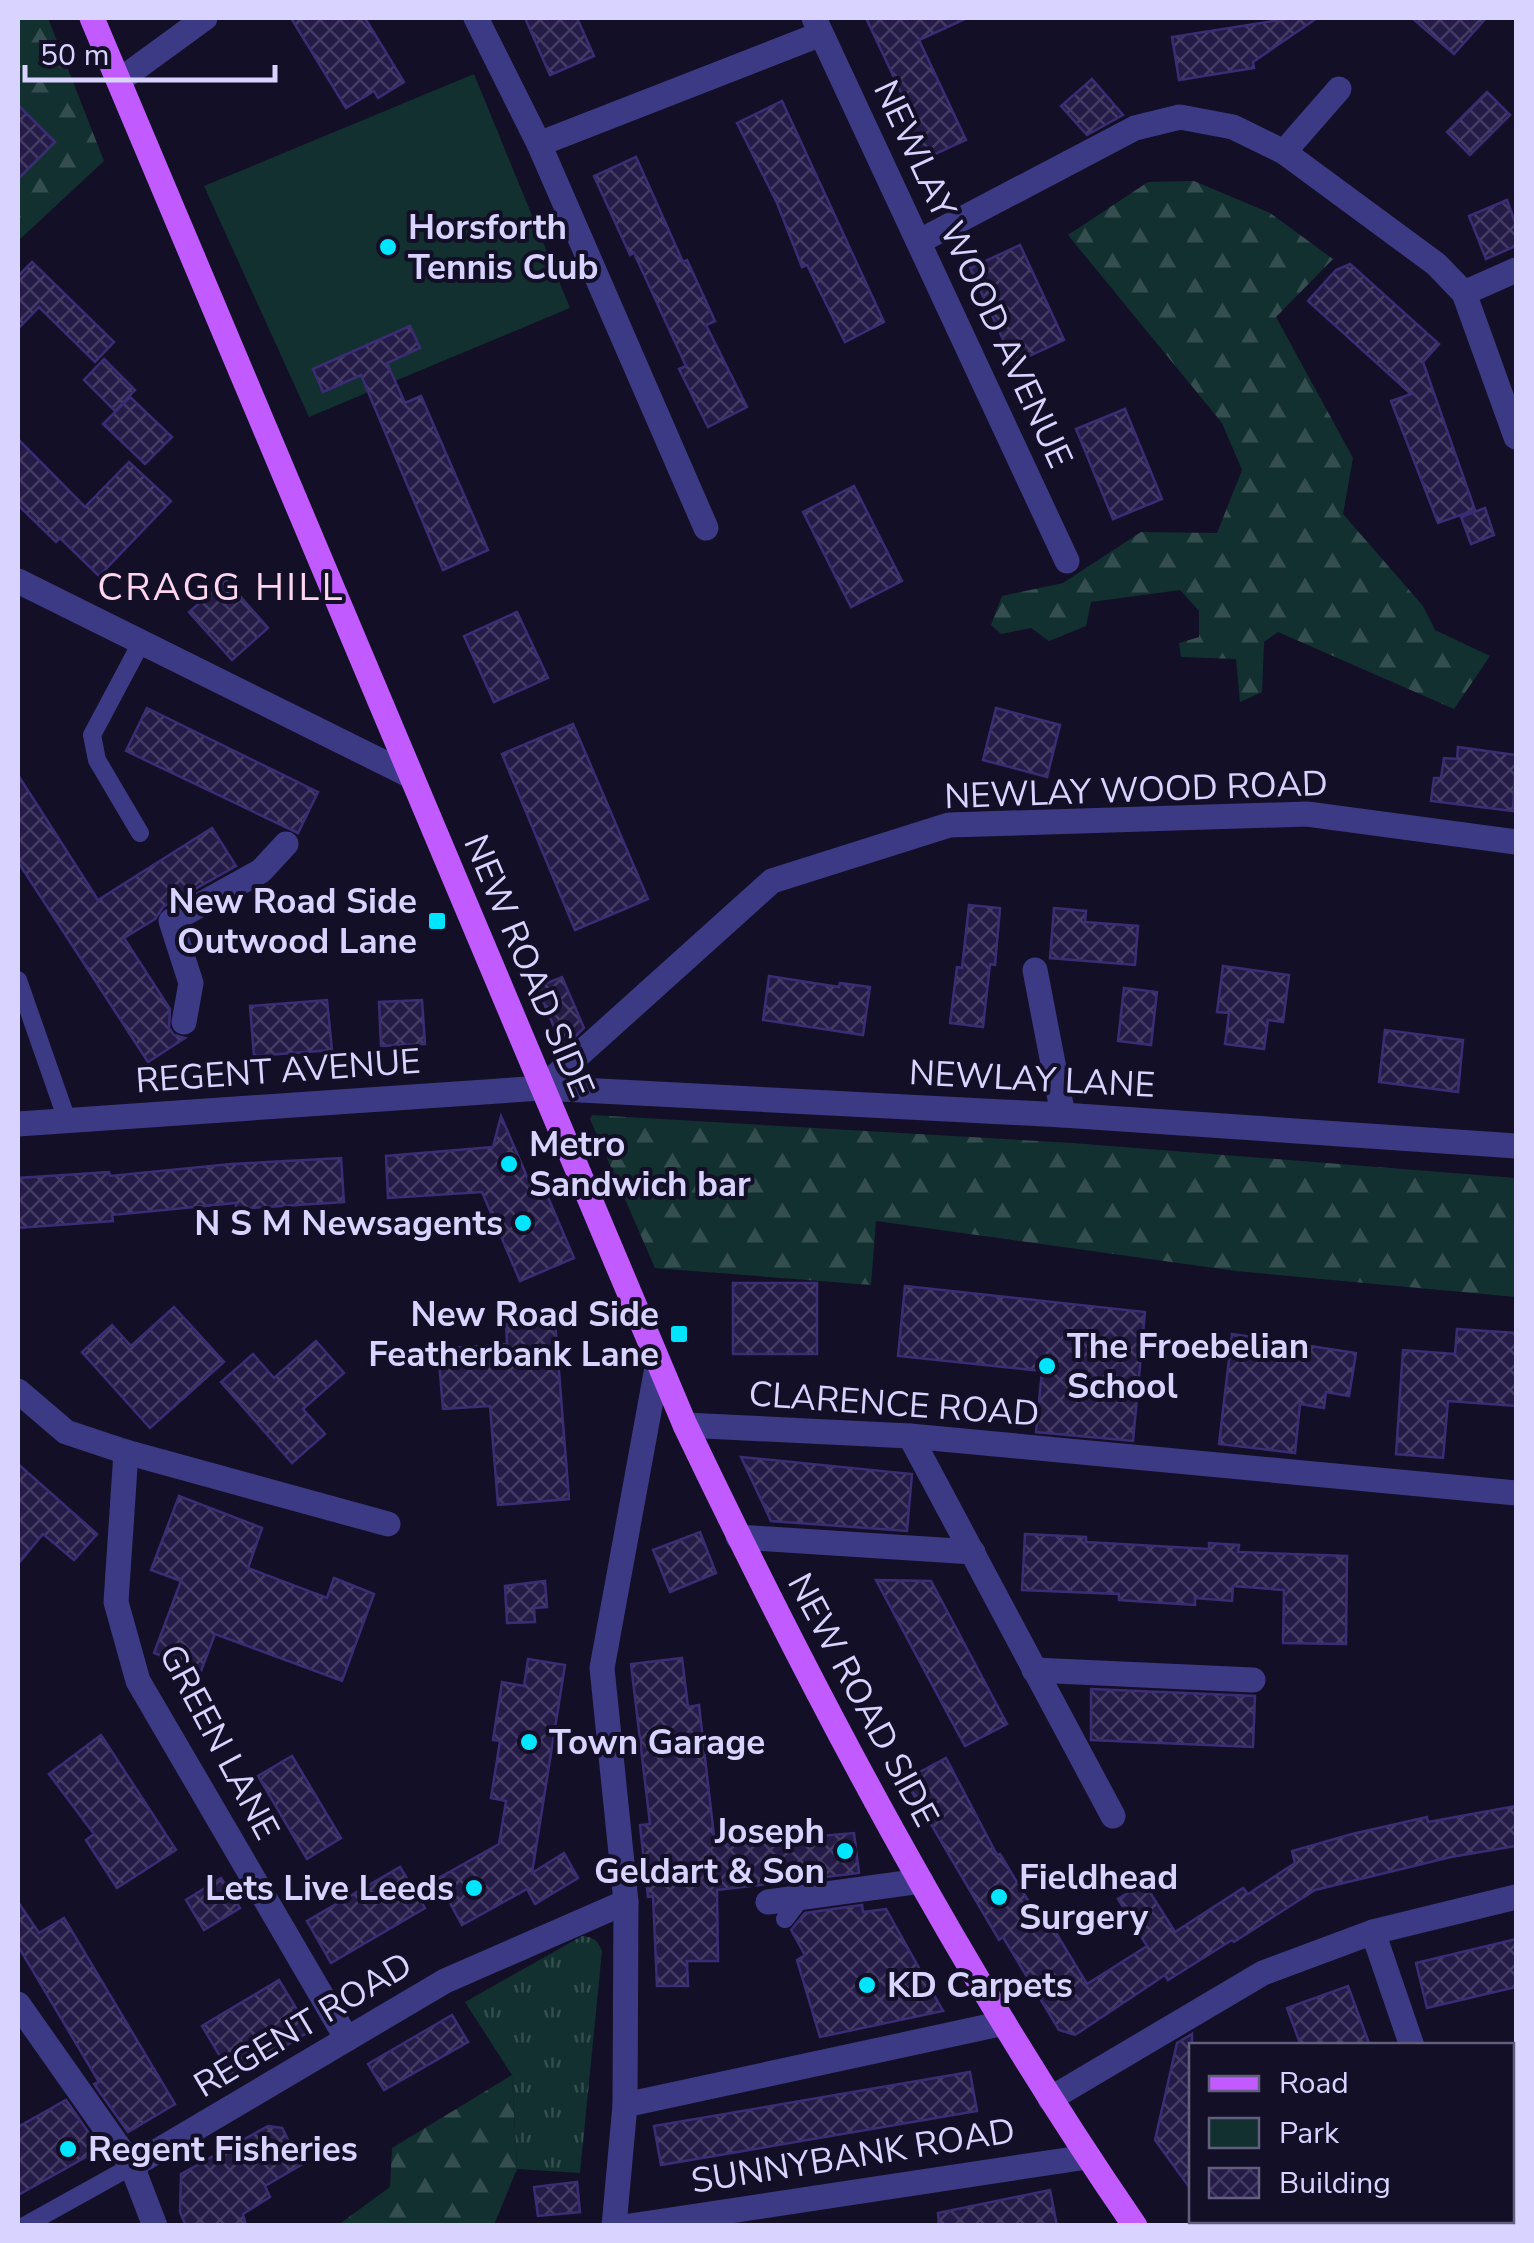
<svg xmlns="http://www.w3.org/2000/svg" width="1534" height="2243" viewBox="0 0 1534 2243" font-family="'Nunito Sans',sans-serif">
	<defs>
		<pattern id="grass-tufts" width="24" height="20" patternUnits="userSpaceOnUse" patternTransform="scale(2.5)"><rect width="24" height="20" fill="#12302f"/><path d="M3 7l-1-3M5 7V3M7 7l1-3M15 17l-1-3M17 17v-4M19 17l1-3" fill="none" stroke="#344d4e"/></pattern>
		<pattern id="forest-firs" width="22" height="20" patternUnits="userSpaceOnUse" patternTransform="scale(2.5)"><rect width="22" height="20" fill="#12302f"/><path d="M5 1l3.5 6h-7zM16 11l3.5 6h-7z" fill="#344d4e"/></pattern>
		<pattern id="building-cross-hatch" width="8" height="8" patternUnits="userSpaceOnUse" patternTransform="scale(2.5)"><rect width="8" height="8" fill="#241b47"/><path d="M0 0l8 8M0 8l8-8" fill="none" stroke="#433b63"/></pattern>
	</defs>
	<rect width="100%" height="100%" fill="#130f26"/>
	<path fill="url(#grass-tufts)" d="M582,1936C593,1937 598,1940 602,1951L580,2173L517,2169L512,2075L465,2002Z"/>
	<g fill="url(#forest-firs)">
		<polygon points="18,18 48,18 104,161 18,241"/>
		<polygon points="1194,181 1270,213 1333,259 1276,317 1353,458 1343,514 1423,606 1435,630 1490,656 1454,709 1278,632 1264,642 1262,692 1240,702 1236,659 1181,657 1179,643 1199,637 1199,611 1180,590 1091,602 1086,626 1049,641 1031,628 1001,634 991,625 1002,596 1063,583 1141,532 1217,533 1242,470 1222,423 1068,235 1148,182"/>
		<polygon points="592,1115 1072,1143 1516,1178 1516,1297 1236,1271 876,1221 871,1285 655,1268 590,1119"/>
		<polygon points="512,2075 517,2169 494,2225 338,2225 390,2187 392,2148"/>
	</g>
	<polygon fill="#12302f" points="474,74 570,308 309,417 204,186"/>
	<g fill="url(#building-cross-hatch)" stroke="#3b2d73" stroke-width="2.5">
		<polygon points="291,18 365,18 404,82 378,98 374,91 346,108"/>
		<polygon points="525,18 577,18 594,56 550,75"/>
		<polygon points="866,18 967,18 919,40 966,140 924,159 899,103 905,101"/>
		<polygon points="1292,18 1317,18 1253,62 1254,68 1179,80 1172,37"/>
		<polygon points="1412,18 1486,18 1454,54"/>
		<polygon points="1092,79 1123,115 1087,135 1061,106"/>
		<polygon points="1487,92 1510,115 1470,155 1447,132"/>
		<polygon points="782,101 884,322 845,342 807,265 802,267 777,203 737,123"/>
		<polygon points="18,105 55,142 18,179"/>
		<polygon points="636,157 683,262 687,260 715,321 706,325 747,407 708,427 679,369 686,366 634,253 630,255 594,176"/>
		<polygon points="1507,200 1516,225 1516,246 1486,259 1469,216"/>
		<polygon points="1020,245 1064,340 1014,363 970,268"/>
		<polygon points="32,262 114,342 95,362 39,307 18,329 18,276"/>
		<polygon points="1350,264 1439,344 1423,362 1475,510 1438,523 1391,401 1411,394 1308,301 1336,270"/>
		<polygon points="410,326 420,348 387,363 405,403 421,396 488,550 443,570 361,375 323,392 313,369"/>
		<polygon points="104,359 135,390 115,411 84,380"/>
		<polygon points="130,397 172,437 145,464 103,424"/>
		<polygon points="1125,409 1162,499 1113,519 1076,429"/>
		<polygon points="18,439 85,507 129,462 171,501 99,576 60,538 56,542 18,505"/>
		<polygon points="854,486 902,581 851,607 803,512"/>
		<polygon points="1485,508 1494,535 1471,544 1461,517"/>
		<polygon points="226,580 268,628 232,660 189,612"/>
		<polygon points="517,612 548,678 494,702 464,636"/>
		<polygon points="147,708 318,792 298,833 126,751"/>
		<polygon points="996,708 1060,725 1047,777 983,760"/>
		<polygon points="573,724 648,899 575,930 502,754"/>
		<polygon points="1458,747 1516,755 1513,811 1431,801 1434,778 1441,778 1444,758 1457,759"/>
		<polygon points="18,775 98,900 212,828 236,866 163,907 155,919 124,938 170,1009 169,1028 174,1035 185,1038 148,1062 18,862"/>
		<polygon points="969,905 1000,908 995,965 990,964 983,1027 950,1023 957,967 962,968"/>
		<polygon points="1054,908 1086,911 1085,922 1138,926 1135,965 1050,958"/>
		<polygon points="1223,966 1289,975 1283,1022 1268,1020 1264,1049 1225,1044 1229,1013 1217,1012"/>
		<polygon points="769,976 839,987 840,983 870,987 863,1035 763,1020"/>
		<polygon points="562,977 584,1028 563,1048 537,987"/>
		<polygon points="1124,988 1157,992 1151,1045 1118,1041"/>
		<polygon points="327,1000 332,1050 254,1056 250,1006"/>
		<polygon points="422,1000 425,1044 381,1046 379,1002"/>
		<polygon points="1385,1030 1463,1040 1458,1092 1379,1082"/>
		<polygon points="501,1116 534,1193 544,1188 574,1258 520,1281 482,1192 388,1198 386,1156 493,1147"/>
		<polygon points="341,1158 344,1202 236,1209 236,1203 112,1215 113,1221 18,1228 18,1178 109,1172 110,1176 231,1164"/>
		<rect x="733" y="1283" width="84" height="71"/>
		<polygon points="905,1286 1145,1312 1133,1441 1036,1432 1042,1371 898,1356"/>
		<polygon points="174,1307 224,1362 150,1428 82,1352 112,1325 131,1346"/>
		<polygon points="555,1320 569,1499 498,1505 490,1406 443,1409 438,1349 507,1344 506,1324"/>
		<polygon points="1457,1329 1516,1333 1516,1406 1448,1401 1443,1458 1396,1454 1403,1350 1455,1354"/>
		<polygon points="1232,1334 1356,1353 1349,1396 1326,1392 1324,1408 1300,1404 1295,1453 1219,1444"/>
		<polygon points="316,1341 344,1373 303,1409 325,1434 292,1463 221,1382 253,1354 274,1378"/>
		<polygon points="741,1457 912,1474 907,1531 771,1521"/>
		<polygon points="18,1464 97,1534 74,1560 43,1534 18,1564"/>
		<polygon points="179,1496 262,1528 248,1568 327,1598 334,1578 374,1594 342,1681 215,1634 201,1671 154,1653 181,1581 151,1570"/>
		<polygon points="700,1532 716,1573 670,1592 653,1550"/>
		<polygon points="1025,1534 1086,1537 1086,1542 1209,1549 1209,1543 1239,1545 1238,1552 1347,1556 1346,1644 1283,1643 1284,1590 1233,1586 1232,1601 1195,1598 1195,1605 1119,1600 1119,1594 1022,1590"/>
		<polygon points="876,1580 931,1581 1007,1724 965,1746"/>
		<polygon points="545,1581 547,1607 534,1608 535,1622 507,1623 505,1586"/>
		<polygon points="682,1658 688,1707 699,1705 715,1845 854,1833 859,1873 717,1890 718,1961 687,1961 688,1986 657,1986 653,1896 648,1897 640,1825 650,1824 631,1664"/>
		<polygon points="528,1659 565,1665 532,1873 564,1853 578,1878 535,1904 527,1889 462,1925 437,1879 499,1844 506,1801 491,1798 500,1741 493,1740 502,1682 524,1686"/>
		<polygon points="1091,1689 1255,1696 1253,1747 1091,1740"/>
		<polygon points="101,1735 176,1850 117,1888 86,1840 94,1834 49,1774"/>
		<polygon points="292,1756 341,1838 307,1859 258,1776"/>
		<polygon points="946,1758 997,1855 1000,1854 1044,1927 1050,1923 1087,1984 1147,1946 1118,1899 1144,1883 1175,1932 1243,1888 1248,1894 1295,1863 1292,1851 1352,1834 1427,1817 1428,1822 1516,1806 1516,1846 1451,1857 1315,1890 1234,1942 1232,1940 1168,1980 1165,1975 1075,2035 1059,2030 1003,1937 999,1940 905,1780"/>
		<polygon points="400,1867 425,1908 331,1963 307,1921"/>
		<polygon points="221,1878 240,1908 204,1930 186,1900"/>
		<polygon points="18,1902 39,1933 64,1918 175,2104 128,2132 94,2084 99,2082 18,1946"/>
		<polygon points="862,1905 863,1912 886,1909 943,2011 820,2037 797,1960 805,1955 791,1930 805,1913"/>
		<polygon points="1516,1939 1516,1987 1427,2008 1416,1963"/>
		<polygon points="279,1980 310,2031 233,2078 202,2026"/>
		<polygon points="1348,1986 1370,2046 1301,2046 1287,2008"/>
		<polygon points="452,2015 468,2042 384,2090 368,2064"/>
		<polygon points="1192,2034 1192,2191 1155,2140 1177,2043"/>
		<polygon points="970,2072 977,2111 661,2165 654,2126"/>
		<polygon points="66,2100 100,2149 18,2195 18,2127"/>
		<polygon points="268,2126 282,2128 301,2165 265,2186 270,2197 243,2214 246,2226 186,2226 180,2212 181,2174"/>
		<polygon points="577,2182 580,2212 538,2216 534,2187"/>
		<polygon points="1050,2190 1057,2226 939,2226 938,2213"/>
	</g>
	<g fill="none" stroke-linecap="round" stroke-linejoin="round">
		<g stroke="#3d3a85" stroke-width="18">
			<polyline points="140,833 97,760 92,735 141,643"/>
			<polyline points="18,980 67,1120"/>
			<polyline points="785,1919 801,1898"/>
			<polyline points="24,2226 132,2166"/>
			<polyline points="1447,2226 1456,2220"/>
		</g>
		<polyline stroke="#3d3a85" stroke-width="25" points="184,1022 191,983 171,921 261,871 286,844"/>
		<g stroke="#3d3a85" stroke-width="25">
			<polyline points="476,18 539,144 706,528"/>
			<polyline points="814,18 1067,561"/>
			<polyline points="120,80 205,18"/>
			<polyline points="539,144 821,34"/>
			<polyline points="1284,152 1339,89"/>
			<polyline points="920,241 1135,128 1180,117 1233,127 1284,152 1436,264 1464,293 1516,437"/>
			<polyline points="1464,293 1516,270"/>
			<polyline points="18,581 411,776"/>
			<polyline points="1035,970 1063,1115"/>
			<polyline points="542,1088 772,881 949,825 1307,814 1516,842"/>
			<polyline points="18,1124 542,1088 1063,1115 1516,1146"/>
			<polyline points="18,1391 66,1432 126,1452 388,1524"/>
			<polyline points="685,1425 910,1436 1516,1493"/>
			<polyline points="910,1436 1113,1816"/>
			<polyline points="126,1452 116,1602 138,1681 347,2039"/>
			<polyline points="738,1537 973,1552"/>
			<polyline points="1034,1670 1253,1680"/>
			<polyline points="768,1902 921,1881"/>
			<polyline points="1373,1932 1412,2046"/>
			<polyline points="18,2004 132,2166 155,2226"/>
			<polyline points="1050,2099 1263,1973 1373,1932 1516,1897"/>
			<polyline points="625,2105 1004,2023"/>
			<polyline points="132,2166 445,1981 626,1902"/>
			<polyline points="614,2226 625,2105 626,1902 602,1668 658,1362"/>
			<polyline points="630,2226 1087,2157"/>
		</g>
		<path stroke="#c25bff" stroke-width="25" d="M92,18L685,1425C817,1701 961,1973 1135,2226"/>
	</g>
	<g fill="#00e5ff" stroke="#130f26" stroke-width="4">
		<circle cx="388" cy="247" r="10"/>
		<rect x="427" y="911" width="20" height="20" rx="5"/>
		<circle cx="509" cy="1164" r="10"/>
		<circle cx="523" cy="1223" r="10"/>
		<rect x="669" y="1324" width="20" height="20" rx="5"/>
		<circle cx="1047" cy="1366" r="10"/>
		<circle cx="529" cy="1742" r="10"/>
		<circle cx="845" cy="1851" r="10"/>
		<circle cx="474" cy="1888" r="10"/>
		<circle cx="999" cy="1897" r="10"/>
		<circle cx="867" cy="1985" r="10"/>
		<circle cx="68" cy="2149" r="10"/>
	</g>
	<g text-anchor="middle" dominant-baseline="central" stroke-width="8" stroke-linejoin="round" paint-order="stroke">
		<g font-size="35" font-weight="bold" fill="#d9d4ff" stroke="#130f26" text-anchor="start">
			<text x="408" y="227">Horsforth<tspan x="408" dy="40">Tennis Club</tspan></text>
			<text x="417" y="901" text-anchor="end">New Road Side<tspan x="417" dy="40">Outwood Lane</tspan></text>
			<text x="529" y="1144">Metro<tspan x="529" dy="40">Sandwich bar</tspan></text>
			<text x="503" y="1223" text-anchor="end">N S M Newsagents</text>
			<text x="659" y="1314" text-anchor="end">New Road Side<tspan x="659" dy="40">Featherbank Lane</tspan></text>
			<text x="1067" y="1346">The Froebelian<tspan x="1067" dy="40">School</tspan></text>
			<text x="549" y="1742">Town Garage</text>
			<text x="825" y="1831" text-anchor="end">Joseph<tspan x="825" dy="40">Geldart &amp; Son</tspan></text>
			<text x="1019" y="1877">Fieldhead<tspan x="1019" dy="40">Surgery</tspan></text>
			<text x="454" y="1888" text-anchor="end">Lets Live Leeds</text>
			<text x="887" y="1985">KD Carpets</text>
			<text x="88" y="2149">Regent Fisheries</text>
		</g>
		<g font-size="35" fill="#d9d4ff" stroke="#130f26">
			<text transform="translate(973 274) rotate(65)">NEWLAY WOOD AVENUE</text>
			<text transform="translate(1136 790) rotate(-2)">NEWLAY WOOD ROAD</text>
			<text transform="translate(529 966) rotate(67)">NEW ROAD SIDE</text>
			<text transform="translate(278 1071) rotate(-4)">REGENT AVENUE</text>
			<text transform="translate(1032 1079) rotate(3)">NEWLAY LANE</text>
			<text transform="translate(894 1404) rotate(4)">CLARENCE ROAD</text>
			<text transform="translate(863 1700) rotate(62)">NEW ROAD SIDE</text>
			<text transform="translate(219 1742) rotate(62)">GREEN LANE</text>
			<text transform="translate(303 2025) rotate(-31)">REGENT ROAD</text>
			<text transform="translate(853 2156) rotate(-9)">SUNNYBANK ROAD</text>
		</g>
		<g font-size="38" letter-spacing="2.5" fill="#ffd6f0" stroke="#130f26">
			<text x="221" y="587">CRAGG HILL</text>
		</g>
	</g>
	<rect width="1534" height="2243" fill="none" stroke="#d9d4ff" stroke-width="40"/>
	<rect x="1189" y="2043" width="325" height="180" fill="#130f26" stroke="#625e7d" stroke-width="2.5"/>
	<rect x="1209" y="2076" width="50" height="15" fill="#c25bff" stroke="#625e7d" stroke-width="2.5"/>
	<text x="1279" y="2093" font-size="30" fill="#d9d4ff">Road</text>
	<rect x="1209" y="2118" width="50" height="30" fill="#12302f" stroke="#625e7d" stroke-width="2.5"/>
	<text x="1279" y="2143" font-size="30" fill="#d9d4ff">Park</text>
	<rect x="1209" y="2168" width="50" height="30" fill="url(#building-cross-hatch)" stroke="#625e7d" stroke-width="2.5"/>
	<text x="1279" y="2193" font-size="30" fill="#d9d4ff">Building</text>
	<path d="M25 65v15h250v-15" fill="none" stroke="#d9d4ff" stroke-width="5"/>
	<text x="40" y="65" font-size="30" fill="#d9d4ff" stroke="#130f26" stroke-width="8" paint-order="stroke">50 m</text>
</svg>
